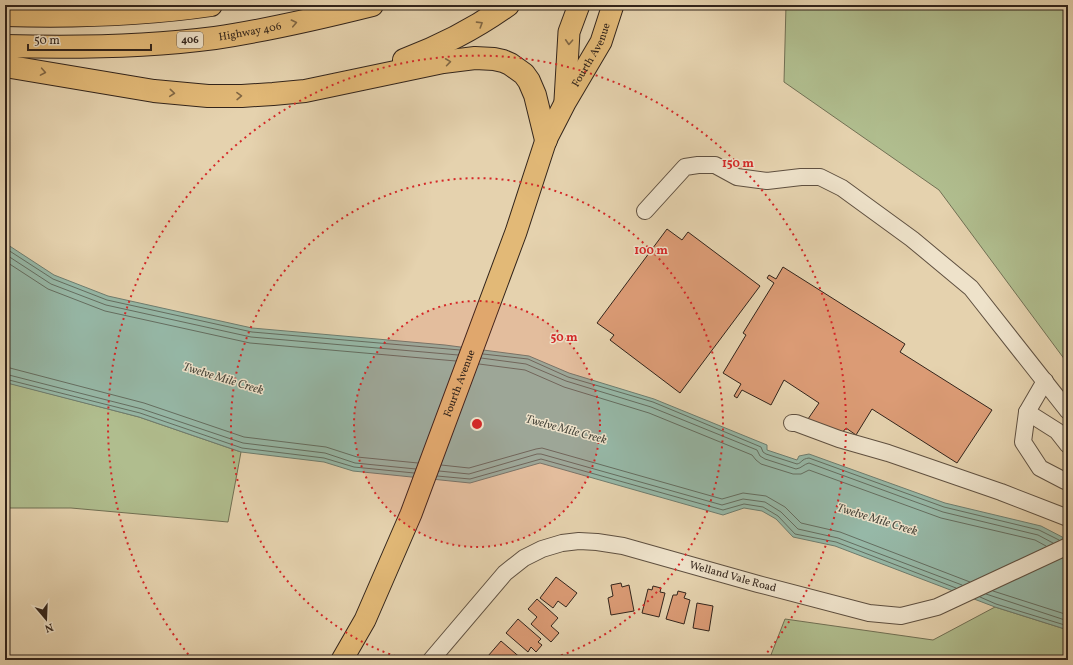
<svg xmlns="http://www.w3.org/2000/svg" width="1073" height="665" viewBox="0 0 1073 665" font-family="Vollkorn,serif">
	<rect width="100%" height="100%" fill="#e5d2ae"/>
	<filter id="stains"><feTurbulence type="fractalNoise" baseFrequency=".005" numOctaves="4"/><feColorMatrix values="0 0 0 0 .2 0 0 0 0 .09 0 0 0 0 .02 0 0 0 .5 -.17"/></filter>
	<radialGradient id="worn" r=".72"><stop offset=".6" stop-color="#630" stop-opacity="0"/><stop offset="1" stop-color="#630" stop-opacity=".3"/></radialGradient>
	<g fill="#b0bd8e" stroke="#717054">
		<polygon points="786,5 1068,5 1068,364 939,190 784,82"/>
		<polygon points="5,382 139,417 241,452 228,522 71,508 5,508"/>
		<polygon points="995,607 1068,630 1068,660 769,660 785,619 933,640"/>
	</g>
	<polygon fill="#96b8a7" stroke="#6e7d6f" points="5,243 54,275 108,296 252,328 445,345 529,356 569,373 654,399 767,445 767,450 797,460 799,456 809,454 945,503 1041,526 1068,540 1068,630 995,607 835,546 793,537 776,519 762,511 744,508 723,515 540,463 470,483 353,471 324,462 241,452 139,417 7,383 5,382"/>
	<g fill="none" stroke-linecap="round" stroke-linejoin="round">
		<g stroke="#646e61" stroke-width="1">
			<polyline points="5,248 53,279 107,300 252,332 460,350"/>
			<polyline points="5,254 51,284 106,305 251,337 458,355"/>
			<polyline points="5,261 48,289 105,311 250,343 456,361"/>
			<path d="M483,354L528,359L568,377L653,402L761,447L763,452L766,454L797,464C802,463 801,459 809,458L944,507L1039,530L1059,540"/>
			<path d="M481,358L526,364L566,381L651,407L757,450L760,456L765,459L796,469C802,468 804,464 809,463L943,512L1038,535L1053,543"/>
			<polyline points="479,364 525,370 564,387 649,413 752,455 756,460 761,464 793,474 801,474 809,470 941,518 1035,540 1046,546"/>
			<polyline points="5,368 10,368 144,403 244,437 326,447 357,457 418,463"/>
			<polyline points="5,374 142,409 243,443 325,453 355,463 416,469"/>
			<polyline points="5,379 140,413 242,448 324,458 354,467 414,473"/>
			<polyline points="441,465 469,468 536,449 542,448 722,499 743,493 766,496 785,507 801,523 840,532 970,582"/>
			<polyline points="439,471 469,474 537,454 541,454 722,505 743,499 765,502 781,512 798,529 838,538 962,585"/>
			<polyline points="437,476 470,479 541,459 723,510 744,504 763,507 778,516 795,534 836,542 956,588"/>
			<polyline points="993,591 1068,615"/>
			<polyline points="986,594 1068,621"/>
			<polyline points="980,597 996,604 1068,626"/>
		</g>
	</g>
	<g fill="#db9b75" stroke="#32241b">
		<polygon points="667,229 682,240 688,232 760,286 680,393 610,340 614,335 597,323"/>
		<polygon points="783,267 905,344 900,352 992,410 957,463 872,409 856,435 846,428 838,438 808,419 819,403 784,380 771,405 742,390 737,398 734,396 741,384 723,373 746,335 743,333 774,283 767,278 769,275 776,279"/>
		<polygon points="556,577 577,593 566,607 558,601 553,608 540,598"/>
		<polygon points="621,583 622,587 629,585 634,611 611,615 608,598 613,596 611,585"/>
		<polygon points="653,586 661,588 660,592 665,593 659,617 642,613 648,589 652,590"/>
		<polygon points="678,591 686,593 684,598 690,600 684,624 666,619 673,595 677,595"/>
		<polygon points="537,599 558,618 551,626 559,633 551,642 531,624 537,617 528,609"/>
		<polygon points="697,603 713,606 709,631 693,628"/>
		<polygon points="518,619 541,639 538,642 542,645 536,652 531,647 528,652 506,633"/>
		<polygon points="501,641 523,660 498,660 494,657 492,659 488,656"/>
	</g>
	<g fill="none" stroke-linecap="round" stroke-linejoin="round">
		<defs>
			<g id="minor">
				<polyline points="645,211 685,167 698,165 715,165 737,177 767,181 801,177 820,177 842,188 912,239 971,288 1068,411"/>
				<polyline points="1045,381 1027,412 1023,442 1040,468 1065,481 1068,481"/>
				<polyline points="1027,412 1057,431 1068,445"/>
				<polyline points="792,423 796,423 839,439 888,453 1001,492 1068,518"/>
				<path id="s1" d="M431,660L505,573L524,558L542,549L562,543L579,541L597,542L623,546L758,584L869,613L901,616L937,607L1068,546"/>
			</g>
			<g id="major">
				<polyline points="565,100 569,32 579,5"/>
				<path id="s2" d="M342,660L365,620L411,514L516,232L546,140L565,103L601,42L613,5"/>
			</g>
			<g id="highway">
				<path d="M5,15C74,17 143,15 211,5"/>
				<path id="s3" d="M5,46C75,48 145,47 215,38C268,30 320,18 372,5"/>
				<path d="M404,60C441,46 476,28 508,5"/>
				<polyline points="5,66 154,91 208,96 242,96 273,94 305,91 443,62 475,58 494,59 503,61 510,64 524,74 529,81 535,95 546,140"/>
			</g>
		</defs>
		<use href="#minor" stroke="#5f5040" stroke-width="18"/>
		<use href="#major" stroke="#32241b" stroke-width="23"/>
		<use href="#highway" stroke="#32241b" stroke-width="24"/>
		<use href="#minor" stroke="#eee2ca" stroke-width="16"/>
		<use href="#major" stroke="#e2b977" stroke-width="21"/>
		<use href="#highway" stroke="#e2b977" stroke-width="22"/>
	</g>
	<defs><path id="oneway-chevron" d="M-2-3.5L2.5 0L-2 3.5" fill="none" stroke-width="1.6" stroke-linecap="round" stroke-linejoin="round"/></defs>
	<g stroke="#816744">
		<use href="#oneway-chevron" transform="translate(294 23) rotate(-12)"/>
		<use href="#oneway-chevron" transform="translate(480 24) rotate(-32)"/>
		<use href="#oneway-chevron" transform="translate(569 42) rotate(93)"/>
		<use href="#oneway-chevron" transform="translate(448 62) rotate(-8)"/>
		<use href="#oneway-chevron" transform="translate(43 72) rotate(10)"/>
		<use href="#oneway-chevron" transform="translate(172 93) rotate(5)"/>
		<use href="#oneway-chevron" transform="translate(239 96) rotate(-1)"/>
	</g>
	<circle cx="477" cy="424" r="123" fill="#d62828" fill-opacity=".12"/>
	<g fill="none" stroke="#d62828" stroke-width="2" stroke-dasharray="2 4">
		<circle cx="477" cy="424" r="123"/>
		<path d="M407 660A246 246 0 1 1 547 660"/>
		<path d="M192 659A369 369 0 1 1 762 659"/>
	</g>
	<g text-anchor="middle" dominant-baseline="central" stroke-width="3" stroke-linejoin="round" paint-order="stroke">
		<rect fill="#eee2ca" stroke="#6a5d50" stroke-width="1" x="177" y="32" width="26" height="16" rx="3"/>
		<g font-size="10" font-weight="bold" fill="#32241b">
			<text x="190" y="40">406</text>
		</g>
		<g font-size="11" fill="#32241b" stroke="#eee2ca">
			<text stroke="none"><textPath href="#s3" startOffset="246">Highway 406</textPath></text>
			<text stroke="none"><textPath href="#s2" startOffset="656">Fourth Avenue</textPath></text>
			<text stroke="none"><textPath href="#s2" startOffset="301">Fourth Avenue</textPath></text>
			<text stroke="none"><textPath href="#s1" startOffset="355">Welland Vale Road</textPath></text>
		</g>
		<g font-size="12" font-style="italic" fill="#4b493e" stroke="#eee2ca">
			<text transform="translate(223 379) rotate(17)">Twelve Mile Creek</text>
			<text transform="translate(566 430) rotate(15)">Twelve Mile Creek</text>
			<text transform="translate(877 520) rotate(17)">Twelve Mile Creek</text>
		</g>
	</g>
	<circle cx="477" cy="424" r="6" fill="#d62828" stroke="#eee2ca" stroke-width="2"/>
	<g font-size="12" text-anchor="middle" font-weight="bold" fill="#d62828" stroke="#eee2ca" stroke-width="3" stroke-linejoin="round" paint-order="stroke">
		<text x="738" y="167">150 m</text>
		<text x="651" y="254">100 m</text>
		<text x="564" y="341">50 m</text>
	</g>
	<rect width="1073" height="665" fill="none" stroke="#e5d2ae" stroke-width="20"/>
	<rect x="6" y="6" width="1061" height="653" fill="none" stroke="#32241b" stroke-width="2"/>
	<rect x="10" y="10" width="1053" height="645" fill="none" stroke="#32241b"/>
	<g transform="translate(46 619) rotate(161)" stroke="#eee2ca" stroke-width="3" paint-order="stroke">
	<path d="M0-3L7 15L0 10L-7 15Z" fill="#32241b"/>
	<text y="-6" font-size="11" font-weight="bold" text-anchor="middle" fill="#32241b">N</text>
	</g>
	<path d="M28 44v6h123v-6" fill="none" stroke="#32241b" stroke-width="2"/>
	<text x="34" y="44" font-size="12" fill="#32241b" stroke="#eee2ca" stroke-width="3" paint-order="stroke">50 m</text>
	<rect width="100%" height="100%" filter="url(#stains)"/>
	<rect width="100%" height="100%" fill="url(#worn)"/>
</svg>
